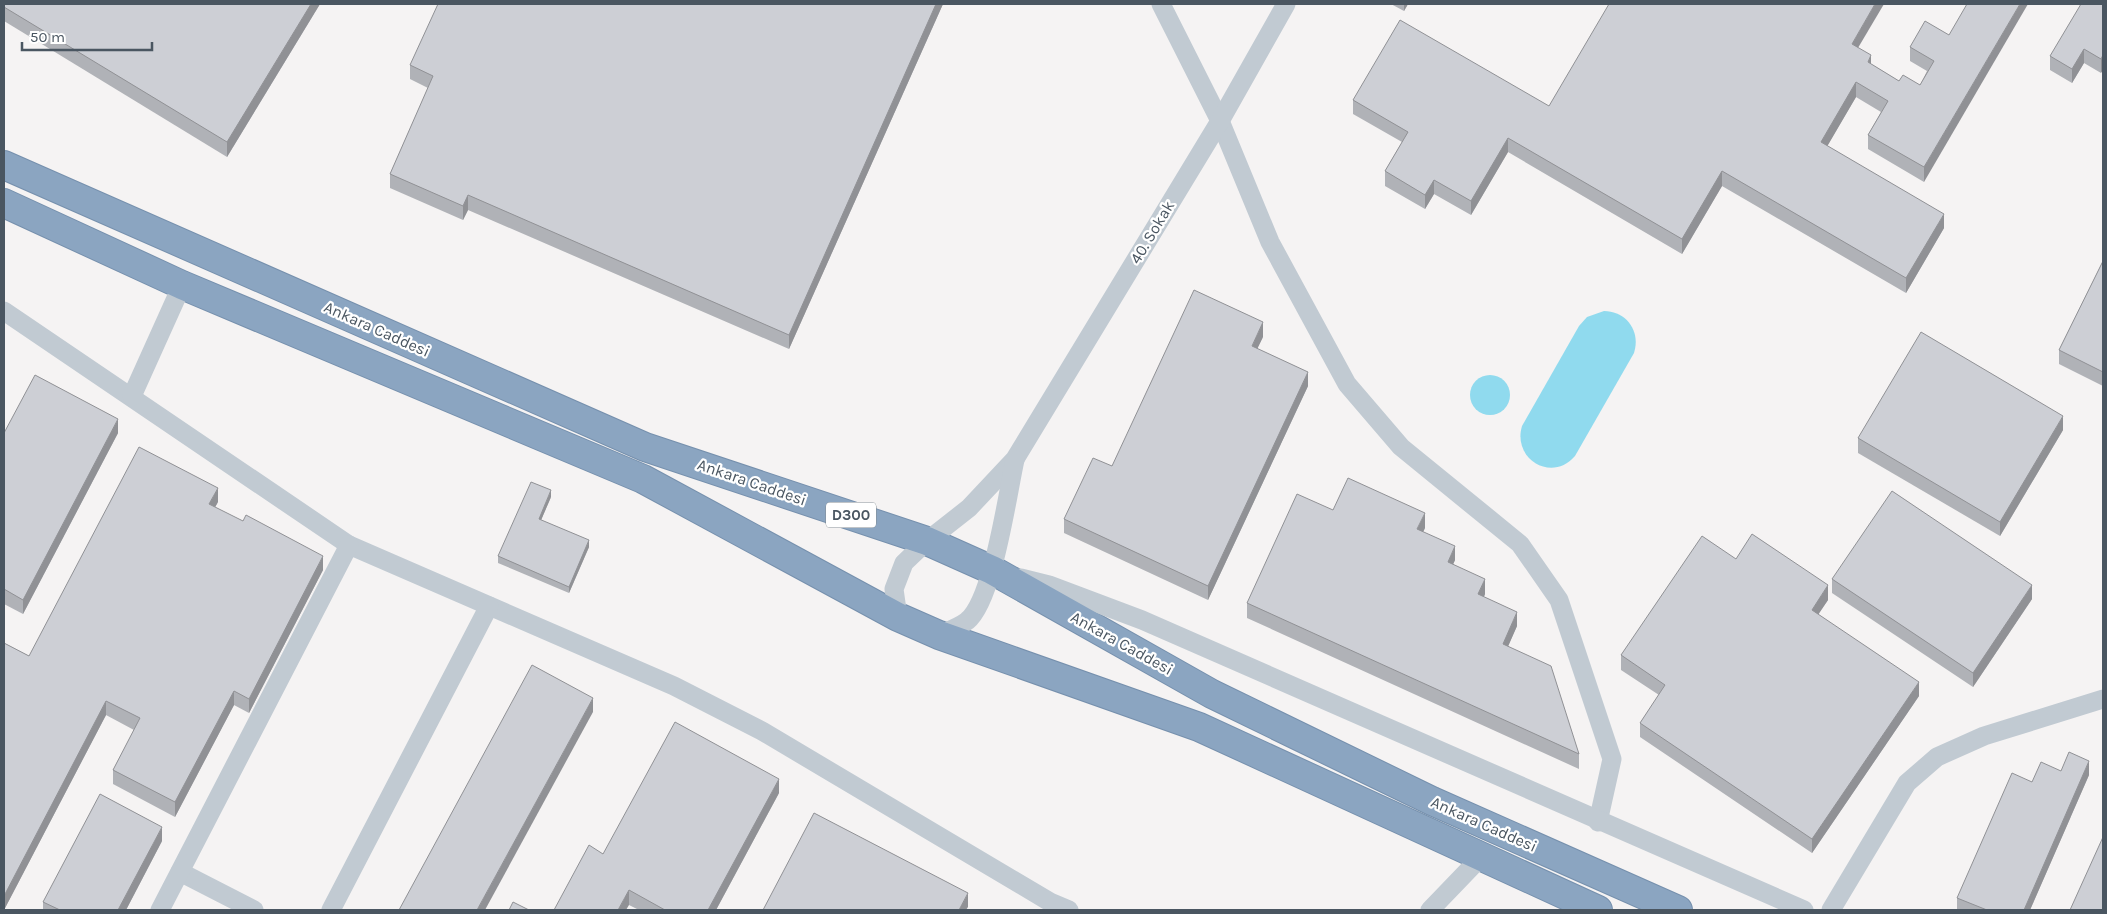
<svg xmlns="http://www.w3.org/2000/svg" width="2107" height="914" viewBox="0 0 2107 914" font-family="Karla,sans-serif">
	<rect width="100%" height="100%" fill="#f5f3f3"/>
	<g fill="#90daee">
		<path d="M1604,311C1626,311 1641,331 1634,353L1575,456C1552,483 1512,459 1522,426L1579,326L1587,317Z"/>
		<circle cx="1490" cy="395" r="20"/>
	</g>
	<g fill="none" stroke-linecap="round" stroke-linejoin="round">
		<defs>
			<g id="highway">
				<polyline points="4,165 645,447 927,541 992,570 1212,694 1432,801 1678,910"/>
				<polyline points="4,203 182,285 643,479 898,617 939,635 1199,727 1598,910"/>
			</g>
		</defs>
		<use href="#highway" stroke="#7690ad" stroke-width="30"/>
		<g stroke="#c1cad2" stroke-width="19">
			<polyline points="1161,4 1220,121 1270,242 1347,384 1401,447 1520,544 1559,600 1612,759 1598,822"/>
			<polyline points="4,311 349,545 674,686 762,731 1050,902 1069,910"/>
			<polyline points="132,396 182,285"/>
			<polyline points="1021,578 1049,585 1142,620 1804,910"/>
			<polyline points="898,617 894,589 904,563 927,541 969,508 1015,459 1220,121 1286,4"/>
			<path d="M939,635C948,631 959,627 967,621C993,600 1007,496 1015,460"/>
			<polyline points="180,872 254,910"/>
			<polyline points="160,910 349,545"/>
			<polyline points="331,910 489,606"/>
			<polyline points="1430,910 1481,857"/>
			<polyline points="1831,910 1907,783 1937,757 1984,736 2103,699"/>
		</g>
		<use href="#highway" stroke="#8ba5c1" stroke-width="28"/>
	</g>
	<g fill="#b0b2b7">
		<polygon points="4,4 320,4 227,157 4,21"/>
		<polygon points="943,4 789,349 468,210 463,220 390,188 390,174 428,88 410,79 410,65"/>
		<polygon points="1391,4 1408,4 1404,11"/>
		<polygon points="2103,4 2101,73 2084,63 2072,83 2050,70 2050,56"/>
		<polygon points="1949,35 1924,182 1868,149 1868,135 1881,112 1856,97 1827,146 1944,228 1906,293 1722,186 1682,254 1508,152 1471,215 1434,194 1425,209 1385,186 1385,171 1402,142 1353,114 1353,100 1549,106 1858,48 1871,64 1899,81 1920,85 1927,71 1910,61 1910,47"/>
		<polygon points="2103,261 2103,386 2059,364 2059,350"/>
		<polygon points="1263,337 1257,348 1308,386 1208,600 1064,533 1064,519 1112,466"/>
		<polygon points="2063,430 2000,536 1858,453 1858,438"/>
		<polygon points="4,433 118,433 23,614 4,604"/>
		<polygon points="551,497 541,520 589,547 569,593 498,563 498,556"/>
		<polygon points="218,502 215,507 323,570 249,713 234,705 175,817 113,784 113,770 134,730 106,715 4,910 4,643 29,656"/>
		<polygon points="1425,528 1423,532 1455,560 1453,564 1485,594 1484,597 1517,626 1508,646 1579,754 1579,769 1247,618 1247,603"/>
		<polygon points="1736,559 1828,600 1818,614 1919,696 1812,853 1640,737 1640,723 1659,695 1621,670 1621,655"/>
		<polygon points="1832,579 2032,599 1973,687 1832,593"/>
		<polygon points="2061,771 2089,775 2030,910 1957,910 1957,898 2032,782"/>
		<polygon points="779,793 716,910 639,910 629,905 603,854"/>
		<polygon points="162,841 126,910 43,910 43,902"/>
	</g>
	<g fill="#909195">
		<polygon points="311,4 320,4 227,157 227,142"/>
		<polygon points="936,4 943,4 789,349 789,335"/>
		<polygon points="1404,4 1408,4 1404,11"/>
		<polygon points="1875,4 1884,4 1852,58 1852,44"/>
		<polygon points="2020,4 2028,4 1924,182 1924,167"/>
		<polygon points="2084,49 2084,63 2072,83 2072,69"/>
		<polygon points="1871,55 1871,70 1868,62"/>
		<polygon points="2103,55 2103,70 2101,73 2101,59"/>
		<polygon points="1856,82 1856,97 1821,157 1821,142"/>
		<polygon points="1508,138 1508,152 1471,215 1471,201"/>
		<polygon points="1722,171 1722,186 1682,254 1682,239"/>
		<polygon points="1434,180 1434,194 1425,209 1425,195"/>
		<polygon points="468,195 468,210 463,220 463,206"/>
		<polygon points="1944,214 1944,228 1906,293 1906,278"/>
		<polygon points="1263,322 1263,337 1252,360 1252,346"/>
		<polygon points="1308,372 1308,386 1208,600 1208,586"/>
		<polygon points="2063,416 2063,430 2000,536 2000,522"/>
		<polygon points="118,419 118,433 23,614 23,600"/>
		<polygon points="218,488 218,502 209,518 209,504"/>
		<polygon points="551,490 551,497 539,525 539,519"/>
		<polygon points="1425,513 1425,528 1417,544 1417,529"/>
		<polygon points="589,540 589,547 569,593 569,587"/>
		<polygon points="1455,546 1455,560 1448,576 1448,562"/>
		<polygon points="323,556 323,570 249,713 249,699"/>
		<polygon points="1485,579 1485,594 1478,609 1478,594"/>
		<polygon points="1828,585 1828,600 1812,624 1812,610"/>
		<polygon points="2032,585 2032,599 1973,687 1973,673"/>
		<polygon points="1517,612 1517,626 1503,658 1503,644"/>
		<polygon points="1919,682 1919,696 1812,853 1812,839"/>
		<polygon points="234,691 234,705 175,817 175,802"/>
		<polygon points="593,698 593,712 485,910 477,910"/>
		<polygon points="106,701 106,715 4,910 4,896"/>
		<polygon points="2089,761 2089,775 2030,910 2024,910"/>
		<polygon points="779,779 779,793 716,910 708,910"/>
		<polygon points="162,827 162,841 126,910 118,910"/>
		<polygon points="629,890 629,905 626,910 618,910"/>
		<polygon points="968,893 968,907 966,910 959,910"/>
	</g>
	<g fill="#cdcfd5" stroke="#909195">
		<polygon points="4,4 311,4 227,142 4,7"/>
		<polygon points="438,4 936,4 789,335 468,195 463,206 390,174 433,76 410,65"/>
		<polygon points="1609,4 1875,4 1852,44 1871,55 1868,62 1899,81 1903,75 1920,85 1934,61 1910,47 1925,21 1949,35 1967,4 2020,4 1924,167 1868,135 1888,101 1856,82 1821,142 1944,214 1906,278 1722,171 1682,239 1508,138 1471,201 1434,180 1425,195 1385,171 1408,132 1353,100 1400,20 1549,106"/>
		<polygon points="2081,4 2103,4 2103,55 2101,59 2084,49 2072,69 2050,56"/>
		<polygon points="2103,261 2103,372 2059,350"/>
		<polygon points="1194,290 1263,322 1252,346 1308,372 1208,586 1064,519 1093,458 1112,466"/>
		<polygon points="1921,332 2063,416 2000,522 1858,438"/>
		<polygon points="35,375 118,419 23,600 4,589 4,433"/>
		<polygon points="139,447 218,488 209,504 243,521 246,515 323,556 249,699 234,691 175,802 113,770 140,718 106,701 4,896 4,643 29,656"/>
		<polygon points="1348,478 1425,513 1417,529 1455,546 1448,562 1485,579 1478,594 1517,612 1503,644 1551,666 1579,754 1247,603 1297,494 1333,510"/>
		<polygon points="531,482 551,490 539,519 589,540 569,587 498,556"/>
		<polygon points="1892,491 2032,585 1973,673 1832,579"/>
		<polygon points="1752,534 1828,585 1812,610 1919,682 1812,839 1640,723 1665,685 1621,655 1702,536 1736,559"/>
		<polygon points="532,665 593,698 477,910 399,910"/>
		<polygon points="675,722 779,779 708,910 665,910 629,890 618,910 554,910 589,845 603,854"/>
		<polygon points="2069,752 2089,761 2024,910 1987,910 1957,898 2012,773 2032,782 2041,762 2061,771"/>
		<polygon points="100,794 162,827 118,910 60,910 43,902"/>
		<polygon points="814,813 968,893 959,910 763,910"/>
		<polygon points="2103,837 2103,910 2070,910"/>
		<polygon points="513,902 529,910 509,910"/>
	</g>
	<g text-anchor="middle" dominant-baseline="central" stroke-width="4.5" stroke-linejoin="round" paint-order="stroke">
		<rect fill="#fff" stroke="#808990" stroke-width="1" x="826" y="502.5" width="50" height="25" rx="4"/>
		<g font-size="15" font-weight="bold" fill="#4a5661">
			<text x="851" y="515">D300</text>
		</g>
		<g font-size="16" fill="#4a5661" stroke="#fff">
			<text transform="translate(1152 232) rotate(-59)">40. Sokak</text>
			<text transform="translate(377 329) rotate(24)">Ankara Caddesi</text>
			<text transform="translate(752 482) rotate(19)">Ankara Caddesi</text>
			<text transform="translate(1122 643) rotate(29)">Ankara Caddesi</text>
			<text transform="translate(1484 824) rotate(24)">Ankara Caddesi</text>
		</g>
	</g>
	<rect width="2107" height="914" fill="none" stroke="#4a5661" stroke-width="10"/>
	<path d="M22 42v8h130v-8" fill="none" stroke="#4a5661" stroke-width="2.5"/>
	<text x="30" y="42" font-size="15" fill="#4a5661" stroke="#ffffff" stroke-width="4" paint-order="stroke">50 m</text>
</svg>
